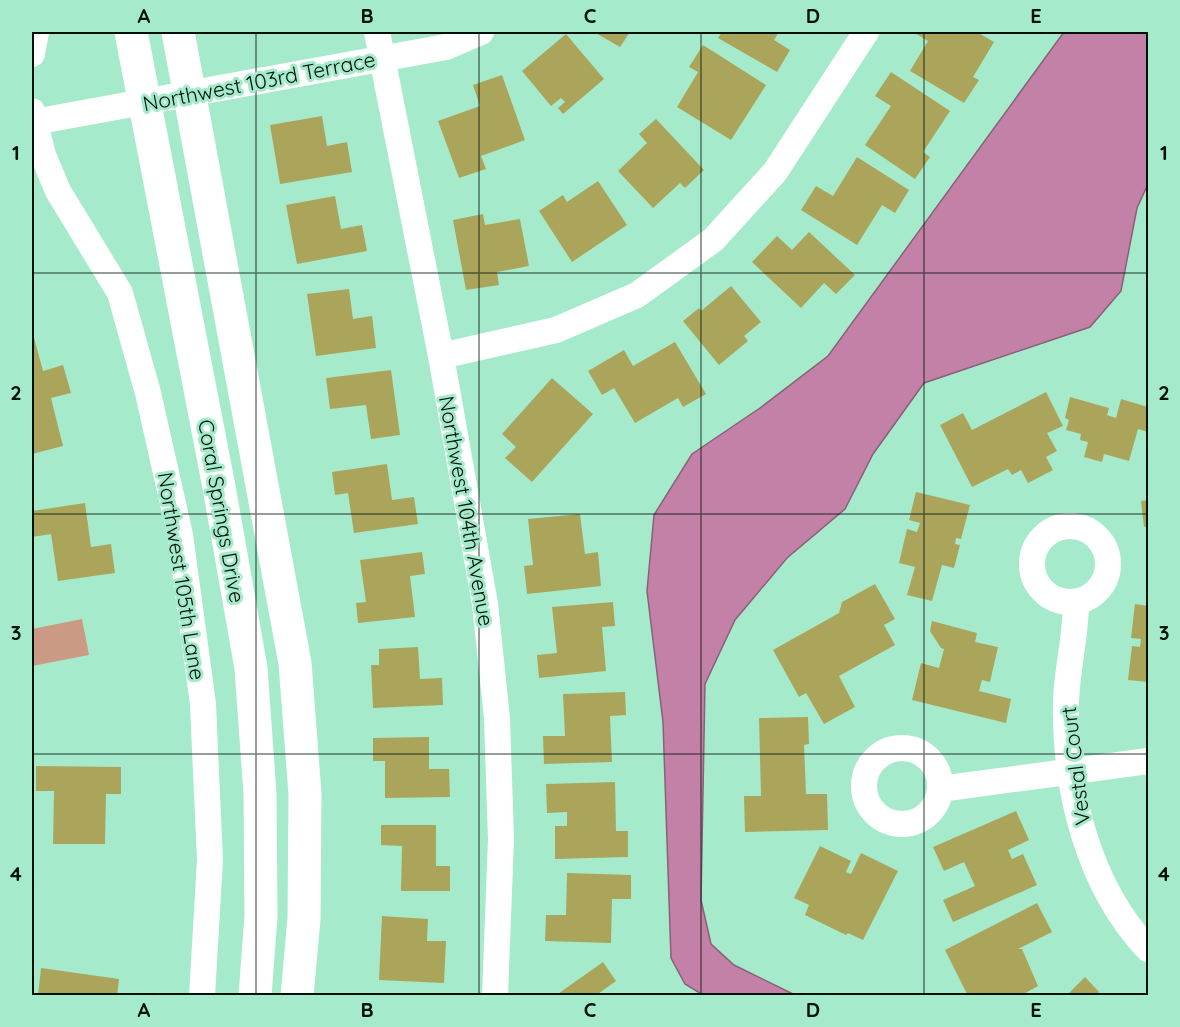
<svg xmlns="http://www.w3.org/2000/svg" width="1180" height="1027" viewBox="0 0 1180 1027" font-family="Quicksand,sans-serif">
	<rect width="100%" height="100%" fill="#a5ebcb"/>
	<polygon fill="#cb9a85" points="82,619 89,655 32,666 32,629"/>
	<polygon fill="#c481a7" stroke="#896077" stroke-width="1.5" points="1064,32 1148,32 1148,184 1137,208 1121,291 1090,327 924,383 873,454 845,509 787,558 735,620 705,684 701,900 711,944 734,965 795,995 703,995 685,984 671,958 663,722 647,591 654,515 692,454 760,408 828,356"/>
	<g fill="#aba55b">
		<polygon points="594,32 630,32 620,47"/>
		<polygon points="722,32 779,32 774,40 790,50 777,72 718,38"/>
		<polygon points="913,32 977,32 994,42 973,77 979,80 964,103 910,71 928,41"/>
		<polygon points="566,34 604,79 563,114 558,108 565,102 561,98 551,106 522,71"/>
		<polygon points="703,45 766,85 731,140 677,107 698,72 689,67"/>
		<polygon points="891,72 950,111 923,152 930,157 915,179 865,145 891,106 875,96"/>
		<polygon points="502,75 525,140 481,156 486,169 459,178 438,121 480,106 473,85"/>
		<polygon points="322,116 327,146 347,142 352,172 280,184 270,125"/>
		<polygon points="656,119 704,170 685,188 680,183 653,208 618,171 647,143 639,134"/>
		<polygon points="857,157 909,190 895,213 882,205 857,245 801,210 816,186 833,196"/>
		<polygon points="598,181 627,225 572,262 539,211 563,195 567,202"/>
		<polygon points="335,196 341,229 362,225 367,251 297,264 286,205"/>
		<polygon points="483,214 485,225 520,219 529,266 497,272 499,285 466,290 453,220"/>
		<polygon points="809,232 855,275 836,294 824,283 801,308 752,262 777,236 792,250"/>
		<polygon points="731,286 761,322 744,336 748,341 719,365 683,321 699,308 701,311"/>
		<polygon points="349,289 353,319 372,316 376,348 316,356 307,294"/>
		<polygon points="32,330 43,371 63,365 71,393 51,398 63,446 32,454"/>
		<polygon points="675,342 706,394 683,407 678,398 635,423 614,388 602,395 588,371 624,350 633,366"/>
		<polygon points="391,370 400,435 371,439 366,405 330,409 326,378"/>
		<polygon points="552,378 593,414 532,482 505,458 516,447 502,434"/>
		<polygon points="1046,392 1063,426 1047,433 1057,451 1046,457 1053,470 1028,483 1021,470 1012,475 1008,469 972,487 940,425 963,413 972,430"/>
		<polygon points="1070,397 1109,408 1107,415 1116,418 1121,399 1148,407 1148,432 1138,429 1129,461 1104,454 1102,462 1084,457 1088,442 1080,440 1081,434 1066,430 1069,420 1065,418"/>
		<polygon points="387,464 392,500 414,497 418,524 354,533 348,493 335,495 332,472"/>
		<polygon points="916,492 970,505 961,539 956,538 955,544 960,545 954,568 942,565 932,601 907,595 915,567 899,563 907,529 917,532 920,523 909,520"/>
		<polygon points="1148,500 1148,526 1144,527 1141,501"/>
		<polygon points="85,503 91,547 111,544 115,573 58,581 51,534 32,537 32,511"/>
		<polygon points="580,514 585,554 598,552 601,586 527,594 524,566 533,565 528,519"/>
		<polygon points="422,552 425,574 410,576 415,617 358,623 356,603 366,602 360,560"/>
		<polygon points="875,584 895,619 884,625 895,645 839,676 855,707 824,724 806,693 799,697 773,650 839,613 842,602"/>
		<polygon points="613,602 615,626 602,627 606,671 539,678 537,655 557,653 552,607"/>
		<polygon points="1135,604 1148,606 1148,682 1128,680 1132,646 1140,647 1141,639 1131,638"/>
		<polygon points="932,621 977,633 975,642 998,647 990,682 982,680 979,691 1011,699 1006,723 912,700 921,663 939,668 944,649 941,648 930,631"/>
		<polygon points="418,647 420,679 442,678 443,705 373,708 371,665 379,665 379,649"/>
		<polygon points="625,692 626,715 610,716 612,762 544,764 543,736 565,736 563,694"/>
		<polygon points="808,717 809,744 804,745 806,794 827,794 828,830 745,832 744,796 761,796 759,718"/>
		<polygon points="429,737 429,769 449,769 450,797 385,798 385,761 373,761 373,738"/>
		<polygon points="36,766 121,767 121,794 106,794 105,844 53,844 54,791 36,791"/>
		<polygon points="615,782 616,831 628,831 628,857 555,859 555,826 567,826 567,812 547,813 546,784"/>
		<polygon points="1016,811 1029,840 1008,850 1012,859 1023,854 1037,885 953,922 943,900 975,886 964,862 944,871 933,847"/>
		<polygon points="381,825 436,825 436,866 450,866 450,891 401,891 402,846 381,845"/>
		<polygon points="820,846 851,861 846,872 851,874 861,853 898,871 863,940 848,933 846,935 805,915 809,905 794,898"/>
		<polygon points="567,873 631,875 631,899 612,899 611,943 545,941 546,915 566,915"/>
		<polygon points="1037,903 1052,932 1018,949 1022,949 1038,986 1020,996 968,996 945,950"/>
		<polygon points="382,916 428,919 427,941 446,941 444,983 379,980"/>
		<polygon points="603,962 616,981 595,996 555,996"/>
		<polygon points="41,968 119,979 117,996 38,995"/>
		<polygon points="1085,977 1099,992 1095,996 1066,996"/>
	</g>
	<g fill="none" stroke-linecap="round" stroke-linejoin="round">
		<g stroke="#fff" stroke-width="26">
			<polyline points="377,32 441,356 485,604 497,718 501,839 495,996"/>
			<polyline points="32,54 36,32"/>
			<polyline points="32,111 43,155 58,191 120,293 148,393 180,535 203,704 205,750 210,860 202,996"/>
			<polyline points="34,122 446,47 481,32"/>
			<polyline points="441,356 556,330 637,295 713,240 775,172 866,32"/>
			<circle cx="1070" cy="564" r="38"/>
			<path d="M1076,602C1076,636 1067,668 1066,702C1064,788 1088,886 1148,949"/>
			<circle cx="902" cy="786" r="38"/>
			<polyline points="940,789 1148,761"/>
		</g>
		<g stroke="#fff" stroke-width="33">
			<polyline points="131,32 219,487 251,668 260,794 261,916 255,996"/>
			<polyline points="178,32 295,663 305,794 304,919 297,996"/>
		</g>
	</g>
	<path fill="none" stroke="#001208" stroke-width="1.5" stroke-opacity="0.55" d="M256,32V996M479,32V996M701,32V996M924,32V996M32,273H1148M32,514H1148M32,754H1148"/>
	<g text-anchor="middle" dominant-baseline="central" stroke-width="6" stroke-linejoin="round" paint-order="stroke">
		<g font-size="21" fill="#001208" stroke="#a5ebcb">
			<text transform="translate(259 81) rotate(-11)">Northwest 103rd Terrace</text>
			<text transform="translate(222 511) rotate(80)">Coral Springs Drive</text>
			<text transform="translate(467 511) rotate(80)">Northwest 104th Avenue</text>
			<text transform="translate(182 576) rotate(81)">Northwest 105th Lane</text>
			<text transform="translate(1075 766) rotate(-97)">Vestal Court</text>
		</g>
	</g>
	<rect width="1180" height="1027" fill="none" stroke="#a5ebcb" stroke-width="66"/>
	<rect x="33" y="33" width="1114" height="961" fill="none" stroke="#001208" stroke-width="2"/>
	<g font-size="20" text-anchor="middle" font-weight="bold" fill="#001208">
		<text x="144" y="23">A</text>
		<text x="367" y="23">B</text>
		<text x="590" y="23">C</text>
		<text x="813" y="23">D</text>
		<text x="1036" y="23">E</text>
		<text x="16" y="160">1</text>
		<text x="1164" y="160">1</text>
		<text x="16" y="400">2</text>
		<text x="1164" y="400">2</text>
		<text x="16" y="640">3</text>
		<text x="1164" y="640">3</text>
		<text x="16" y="881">4</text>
		<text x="1164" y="881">4</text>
		<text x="144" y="1017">A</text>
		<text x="367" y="1017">B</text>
		<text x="590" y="1017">C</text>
		<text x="813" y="1017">D</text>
		<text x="1036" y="1017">E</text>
	</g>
</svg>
